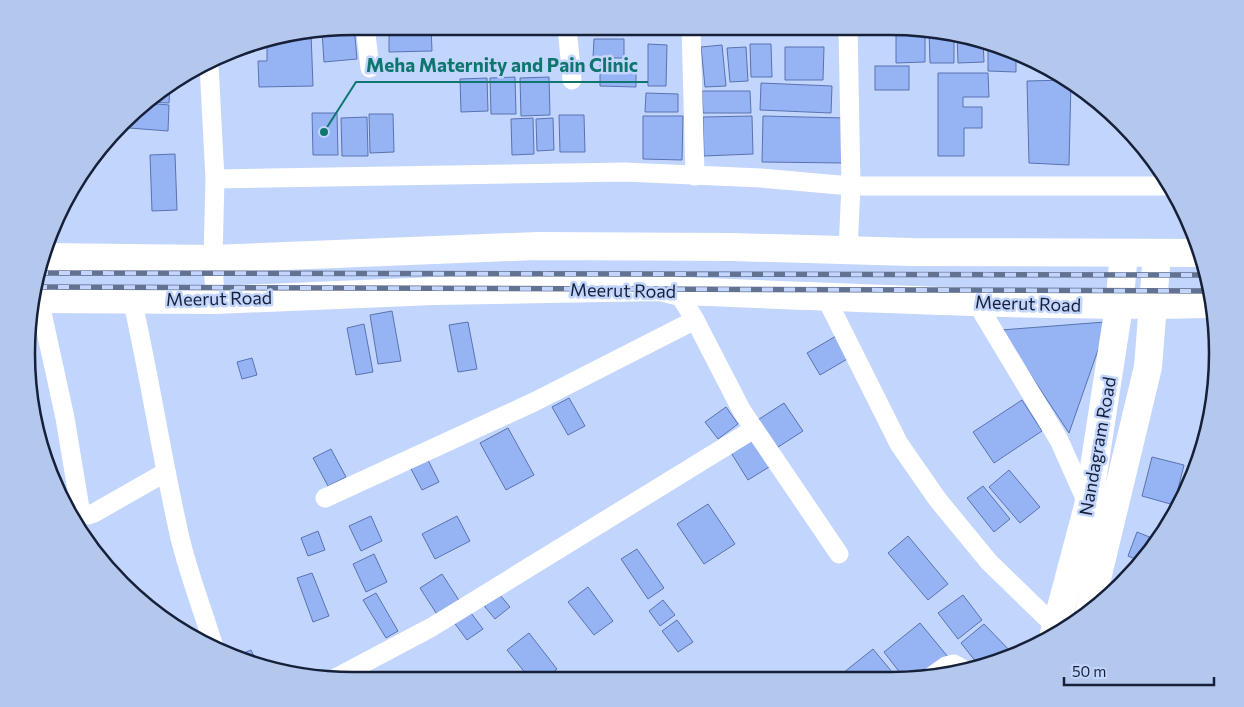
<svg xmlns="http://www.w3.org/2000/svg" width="1244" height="707" viewBox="0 0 1244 707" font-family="Commissioner,sans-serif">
	<rect width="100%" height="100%" fill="#c2d5fd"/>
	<g fill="#96b3f4" stroke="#5a73b0">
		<polygon points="354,26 357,59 324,62 322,32"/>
		<polygon points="389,26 431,26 432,51 389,52"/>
		<rect x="591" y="27" width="31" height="6"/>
		<polygon points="628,27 665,27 665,33 628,32"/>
		<polygon points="718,27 750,27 750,33 718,31"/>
		<polygon points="896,27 925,29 925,62 896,63"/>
		<polygon points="929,30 954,34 954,63 930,63"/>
		<polygon points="311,33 313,86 259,87 258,61 267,61 267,41"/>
		<polygon points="957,34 975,37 983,41 984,62 958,63"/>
		<polygon points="594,39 624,39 624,58 593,58"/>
		<polygon points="988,43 1016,54 1016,72 988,71"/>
		<polygon points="648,44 667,45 666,86 648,86"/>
		<polygon points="750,44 771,44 772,77 751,77"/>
		<polygon points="722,45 726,86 705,87 701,47"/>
		<polygon points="746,47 748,81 730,82 727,48"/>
		<polygon points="785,47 824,47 823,80 785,80"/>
		<polygon points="600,65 636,66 636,87 600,86"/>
		<rect x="875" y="66" width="34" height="24"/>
		<polygon points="938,73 988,73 989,97 963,97 963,107 982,107 982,128 964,128 964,156 938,156"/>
		<polygon points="515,77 516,114 491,114 490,78"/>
		<polygon points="549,77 550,115 521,116 520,78"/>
		<polygon points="487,78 488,111 461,112 460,79"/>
		<polygon points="1067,80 1071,82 1069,165 1029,163 1027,81"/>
		<polygon points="761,83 832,86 831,113 760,110"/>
		<polygon points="170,85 169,103 147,102 155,94"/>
		<polygon points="702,91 750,91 751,113 703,113"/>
		<polygon points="646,93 678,94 678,112 645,112"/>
		<polygon points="146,103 169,105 168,131 129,128 130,120"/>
		<polygon points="312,113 337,113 338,155 313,155"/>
		<polygon points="369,114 393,114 394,152 370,153"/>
		<polygon points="559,115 584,115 585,152 560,152"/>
		<polygon points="643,116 683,116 682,160 643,159"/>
		<polygon points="752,116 753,154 704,156 703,117"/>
		<polygon points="763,116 845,118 844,163 762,162"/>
		<polygon points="367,117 368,156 342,156 341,118"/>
		<polygon points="533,118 534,154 512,155 511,119"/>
		<polygon points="553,118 554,150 537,151 536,119"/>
		<polygon points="175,154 177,210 152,211 150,155"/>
		<polygon points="392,311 401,361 378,364 370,315"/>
		<polygon points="468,322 477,369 458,372 449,325"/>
		<polygon points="1105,322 1105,330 1069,433 1001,330"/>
		<polygon points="364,324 373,372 356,375 347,328"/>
		<polygon points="836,336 849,358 820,375 807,353"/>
		<polygon points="252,358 257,375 242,379 237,362"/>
		<polygon points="569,398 585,426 568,435 552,407"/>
		<polygon points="1022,400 1042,431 994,463 973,432"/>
		<polygon points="784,403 803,431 772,451 753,423"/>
		<polygon points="726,407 738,424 718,439 705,422"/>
		<polygon points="508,428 534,475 506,490 480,443"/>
		<polygon points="753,431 774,464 748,480 728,448"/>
		<polygon points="331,449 346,477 328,486 313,458"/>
		<polygon points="426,456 439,482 422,490 409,465"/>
		<polygon points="1152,457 1184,465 1174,505 1142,496"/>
		<polygon points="1009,470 1040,507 1020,523 989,487"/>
		<polygon points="983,486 1010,519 994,532 967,498"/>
		<polygon points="708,504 735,544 704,564 677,524"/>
		<polygon points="371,516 382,541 361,551 349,526"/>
		<polygon points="457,516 470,541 435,559 422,534"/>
		<polygon points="318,531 325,550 308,556 301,538"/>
		<polygon points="1137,532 1157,540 1140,561 1128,556"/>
		<polygon points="908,536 948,584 928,600 888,553"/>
		<polygon points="637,549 664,588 648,599 621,559"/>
		<polygon points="374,554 387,582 366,592 353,564"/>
		<polygon points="312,573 329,616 313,622 297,578"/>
		<polygon points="442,574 462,605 440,619 420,588"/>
		<polygon points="588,587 613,621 594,635 568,602"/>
		<polygon points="495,589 510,607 495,619 481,602"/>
		<polygon points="376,593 398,631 386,638 363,600"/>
		<polygon points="963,595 982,620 958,639 938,613"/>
		<polygon points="663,600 675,615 660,626 649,611"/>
		<polygon points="468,609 483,629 467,640 453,621"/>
		<polygon points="677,620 693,642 678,652 662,631"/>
		<polygon points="920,623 948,657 921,678 904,678 884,652"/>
		<polygon points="984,624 1014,655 996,663 980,667 961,643"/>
		<polygon points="529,633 557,669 544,679 530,679 507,650"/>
		<polygon points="873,649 897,678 840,678 838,677"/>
		<polygon points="251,650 258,665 236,656"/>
	</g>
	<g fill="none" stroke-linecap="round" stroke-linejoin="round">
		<g stroke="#fff" stroke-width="19">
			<polyline points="365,26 370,68"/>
			<polyline points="567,27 572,80"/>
			<polyline points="691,27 695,176"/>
			<polyline points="848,27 851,186 848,250"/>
			<polyline points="209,65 215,179 213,259 215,300"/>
			<polyline points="215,179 624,172 761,178 851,186 1170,186"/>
			<polyline points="677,291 695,320 742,411 839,554"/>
			<polyline points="825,296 899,444 938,500 989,562 1056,627"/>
			<polyline points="39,299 65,418 80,508 83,512 88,515 94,513 166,472"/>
			<path d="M132,299C150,378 162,459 180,538C189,575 203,611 214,647"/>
			<polyline points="976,302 1059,440 1088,505"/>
			<polyline points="325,498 534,402 695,320"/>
			<polyline points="929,678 946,666 954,664 965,670"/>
			<polyline points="332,680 432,627 754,429"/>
		</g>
		<g stroke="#fff" stroke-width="28">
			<polyline points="1089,612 1148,367 1157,254"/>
			<polyline points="1054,634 1088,506 1119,306 1124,254"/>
		</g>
		<g stroke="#fff" stroke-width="28">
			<polyline points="43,257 213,259 537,246 731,247 912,252 1201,253"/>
			<path d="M34,299L215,300L434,291L660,287L677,291C855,297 1034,308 1212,304"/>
		</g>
		<defs>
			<g id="rail">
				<polyline points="37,273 1208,275"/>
				<polyline points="36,287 1210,291"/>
			</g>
		</defs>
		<use href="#rail" stroke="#647291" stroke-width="5.5"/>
		<use href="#rail" stroke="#c2d5fd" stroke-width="4" stroke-dasharray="11" stroke-linecap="butt"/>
	</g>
	<g text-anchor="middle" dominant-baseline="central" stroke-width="5" stroke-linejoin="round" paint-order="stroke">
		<g font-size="18" fill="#162139" stroke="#c2d5fd">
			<text transform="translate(623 290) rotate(1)">Meerut Road</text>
			<text transform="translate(219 298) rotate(-1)">Meerut Road</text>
			<text transform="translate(1028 303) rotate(2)">Meerut Road</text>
			<text transform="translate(1097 446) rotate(-80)">Nandagram Road</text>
		</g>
	</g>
	<path d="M0 0H1244V707H0ZM353 35H891A318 318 0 0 1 1209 353V354A318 318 0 0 1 891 672H353A318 318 0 0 1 35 354V353A318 318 0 0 1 353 35Z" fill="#b4c7ed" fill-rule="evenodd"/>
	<path fill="none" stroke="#162139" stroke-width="2.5" d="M353 35H891A318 318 0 0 1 1209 353V354A318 318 0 0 1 891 672H353A318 318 0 0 1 35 354V353A318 318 0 0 1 353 35Z"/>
	<path fill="none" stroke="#0f766e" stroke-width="2" d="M324 132L356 82H648"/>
	<circle fill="#0f766e" stroke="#c2d5fd" stroke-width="2" cx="324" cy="132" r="5"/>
	<g font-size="19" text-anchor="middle" font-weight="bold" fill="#0f766e" stroke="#c2d5fd" stroke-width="5" stroke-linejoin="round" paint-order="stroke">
		<text x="502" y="72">Meha Maternity and Pain Clinic</text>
	</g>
	<path d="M1064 677v8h150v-8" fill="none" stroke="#162139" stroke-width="2.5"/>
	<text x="1072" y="677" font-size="15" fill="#162139" stroke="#c2d5fd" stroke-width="4" paint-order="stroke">50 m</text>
</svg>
